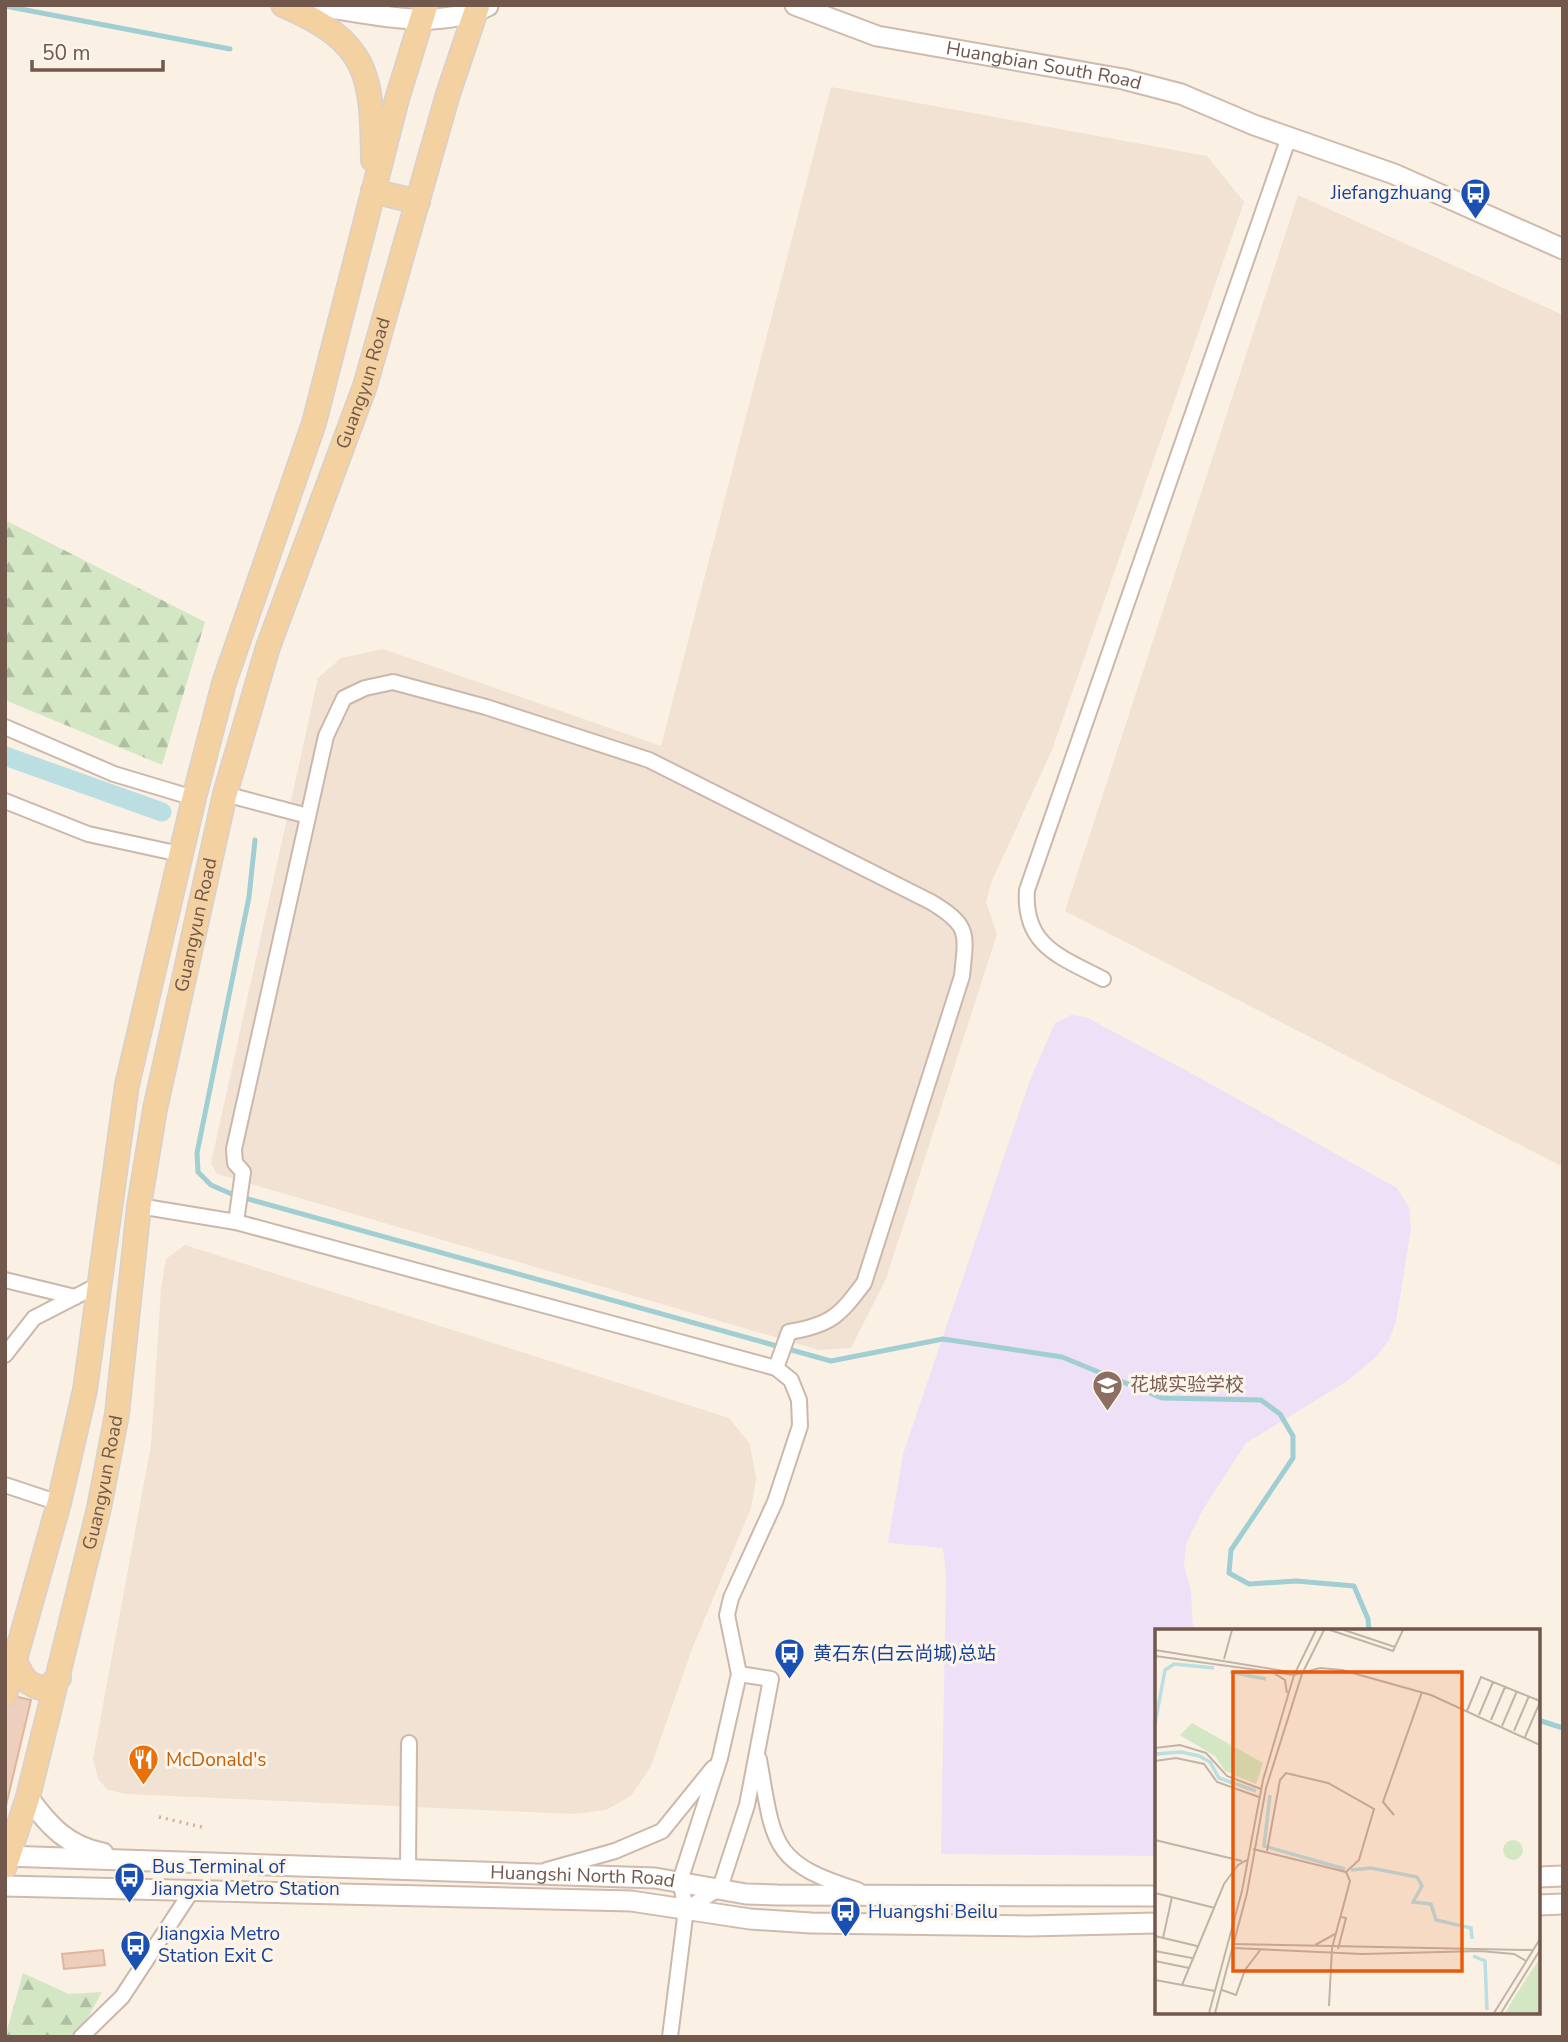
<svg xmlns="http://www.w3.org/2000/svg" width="1568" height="2042" viewBox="0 0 1568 2042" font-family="'Nunito Sans','Noto Sans SC',sans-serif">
	<defs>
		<pattern id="forest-firs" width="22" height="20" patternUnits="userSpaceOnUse" patternTransform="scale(1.75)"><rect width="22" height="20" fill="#d4e7c4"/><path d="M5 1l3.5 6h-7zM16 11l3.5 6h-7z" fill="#b0bea1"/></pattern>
	</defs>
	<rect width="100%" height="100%" fill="#faf1e4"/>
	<g fill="#f1e2d3">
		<polygon points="831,87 1207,156 1244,202 1052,750 991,883 986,902 997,934 886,1279 851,1348 819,1350 217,1174 211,1163 318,678 341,658 383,649 661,746"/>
		<polygon points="1298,195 1563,315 1563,1167 1065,911"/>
		<polygon points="185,1245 729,1418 750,1444 756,1479 751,1508 692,1649 651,1766 631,1796 606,1810 574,1814 126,1794 108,1790 98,1779 93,1759 151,1445 161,1288 166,1259"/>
	</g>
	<polygon fill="#eee1f7" points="1071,1015 1086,1017 1200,1078 1397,1188 1409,1207 1411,1229 1396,1322 1389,1340 1376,1357 1346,1382 1246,1443 1204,1508 1186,1544 1184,1565 1191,1590 1193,1631 1157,1631 1157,1856 941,1854 946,1577 943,1548 888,1543 903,1454 1030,1080 1055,1023"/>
	<g fill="url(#forest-firs)">
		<polygon points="5,520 205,622 162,765 5,700"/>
		<polygon points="23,1973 69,1994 102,1992 77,2037 5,2037"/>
	</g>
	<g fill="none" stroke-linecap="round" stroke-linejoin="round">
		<g stroke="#a1ced3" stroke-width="5">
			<polyline points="5,6 230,49"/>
			<polyline points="255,840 249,897 197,1153 198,1172 211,1185 234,1195 831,1361 943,1339 1062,1357 1162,1398 1261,1400 1280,1414 1293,1436 1293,1458 1231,1550 1229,1573 1249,1584 1296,1581 1354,1586 1368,1619 1369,1631"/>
			<polyline points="1538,1720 1563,1728"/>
		</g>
		<polyline stroke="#badee2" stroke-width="19" points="5,756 162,812"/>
	</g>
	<g fill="#eecfbe" stroke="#dfb59f" stroke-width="2">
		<polygon points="5,1694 31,1700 5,1810"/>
		<polygon points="103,1950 105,1965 64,1969 62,1954"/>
	</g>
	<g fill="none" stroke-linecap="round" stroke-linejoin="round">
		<defs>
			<g id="street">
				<polyline points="5,727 114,774 194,798"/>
				<polyline points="225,794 308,816"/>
				<polyline points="5,801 88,834 180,854"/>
				<path d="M1103,979C1061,957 1023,946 1027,890L1289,137"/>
				<polyline points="139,1206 236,1222 776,1368 791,1380 799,1400 800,1426 775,1502 731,1598 727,1615 739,1674 720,1758 680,1881 686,1909 670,2037"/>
				<path d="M236,1222L243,1172L235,1163L234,1149L326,736L344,698L365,688L393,682L486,707L649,760L931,902C971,926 966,934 962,976L864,1283C839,1316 831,1325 789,1332L776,1368"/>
				<polyline points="5,1280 75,1297"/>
				<polyline points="5,1355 34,1318 100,1284"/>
				<polyline points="5,1485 59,1503"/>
				<path d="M759,1759C774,1844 770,1863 858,1890"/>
				<polyline points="408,1870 409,1743"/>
				<polyline points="547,1870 615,1851 662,1831 713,1768"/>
				<polyline points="686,1909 720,1888 747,1805 771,1679 739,1674"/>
				<polyline points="81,2037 122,1997 191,1892"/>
			</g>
			<g id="secondary">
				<path d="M312,5C368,13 435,32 488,6"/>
				<path id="s1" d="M795,5L877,36L1123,79L1181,94L1254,125L1394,174L1563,249"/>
				<path d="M28,1797C48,1825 68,1847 103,1853"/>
				<path id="s2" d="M5,1856L655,1878L746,1894L778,1895L1157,1896"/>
				<polyline points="1538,1877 1563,1876"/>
				<polyline points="5,1886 631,1901 750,1919 811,1923 1028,1926 1157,1923"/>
				<polyline points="1538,1905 1563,1904"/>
			</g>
			<g id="primary">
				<path d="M283,5C369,42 372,74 373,160"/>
				<polyline points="373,191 418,202"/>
				<path d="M15,1660C22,1677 26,1685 45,1689L59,1678"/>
				<polyline points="5,1695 59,1503 85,1390 127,1085 194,798 224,683 314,423 397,99 426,5"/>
				<path id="s3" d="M5,1866L28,1797L99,1508L117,1414L139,1206L155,1109L225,794L268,647L365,386L448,94L478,5"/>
			</g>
		</defs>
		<use href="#street" stroke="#cbb8ab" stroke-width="18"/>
		<use href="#secondary" stroke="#d0baac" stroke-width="23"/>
		<use href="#primary" stroke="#d7d0cd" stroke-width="26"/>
		<polyline stroke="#d2b2a1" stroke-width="3.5" stroke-dasharray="2 5" stroke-linecap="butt" points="159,1817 206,1828"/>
		<use href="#street" stroke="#fff" stroke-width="14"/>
		<use href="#secondary" stroke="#fff" stroke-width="19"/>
		<use href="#primary" stroke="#f4d1a1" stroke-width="23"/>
	</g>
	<defs>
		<symbol id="bus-pin" viewBox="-11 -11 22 30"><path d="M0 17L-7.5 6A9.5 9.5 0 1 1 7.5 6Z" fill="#1a4fb4" stroke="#fef5ea"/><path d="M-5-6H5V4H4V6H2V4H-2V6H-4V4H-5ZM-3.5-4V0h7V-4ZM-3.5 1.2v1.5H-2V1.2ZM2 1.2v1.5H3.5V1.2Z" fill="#fff"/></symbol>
		<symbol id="school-pin" viewBox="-11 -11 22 30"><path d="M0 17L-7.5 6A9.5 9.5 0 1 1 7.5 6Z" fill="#8d6e63" stroke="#fef5ea"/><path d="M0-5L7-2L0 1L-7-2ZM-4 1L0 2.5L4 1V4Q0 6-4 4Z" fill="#fff"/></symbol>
		<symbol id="restaurant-pin" viewBox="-11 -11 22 30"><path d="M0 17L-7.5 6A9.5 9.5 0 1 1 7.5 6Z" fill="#e8710a" stroke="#fef5ea"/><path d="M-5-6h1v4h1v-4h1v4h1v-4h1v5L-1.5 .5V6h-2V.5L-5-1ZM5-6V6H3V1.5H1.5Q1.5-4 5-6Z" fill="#fff"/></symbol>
	</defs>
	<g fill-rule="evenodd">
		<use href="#bus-pin" x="1458" y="176" width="35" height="47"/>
		<use href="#school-pin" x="1090" y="1368" width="35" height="47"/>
		<use href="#bus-pin" x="772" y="1636" width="35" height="47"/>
		<use href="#restaurant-pin" x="126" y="1742" width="35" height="47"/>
		<use href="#bus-pin" x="112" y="1860" width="35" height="47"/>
		<use href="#bus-pin" x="828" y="1894" width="35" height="47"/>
		<use href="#bus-pin" x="118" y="1928" width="35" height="47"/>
	</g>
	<g text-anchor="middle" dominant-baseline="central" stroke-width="6" stroke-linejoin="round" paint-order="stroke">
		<g font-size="19" fill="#71574c" stroke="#fef5ea">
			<text stroke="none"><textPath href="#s1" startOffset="257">Huangbian South Road</textPath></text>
			<text stroke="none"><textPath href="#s3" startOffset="1530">Guangyun Road</textPath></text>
			<text stroke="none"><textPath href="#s3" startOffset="962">Guangyun Road</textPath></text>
			<text stroke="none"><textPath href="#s3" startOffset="396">Guangyun Road</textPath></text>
			<text stroke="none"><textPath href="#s2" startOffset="578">Huangshi North Road</textPath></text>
		</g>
		<g font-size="19" fill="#164399" stroke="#fef5ea" text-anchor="start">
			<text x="1452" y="193" text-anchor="end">Jiefangzhuang</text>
			<text x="813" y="1654">黄石东(白云尚城)总站</text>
			<text x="152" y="1867">Bus Terminal of<tspan x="152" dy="22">Jiangxia Metro Station</tspan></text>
			<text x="868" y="1912">Huangshi Beilu</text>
			<text x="158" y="1934">Jiangxia Metro<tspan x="158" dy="22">Station Exit C</tspan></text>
		</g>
		<g font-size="19" fill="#785e54" stroke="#fef5ea" text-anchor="start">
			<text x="1130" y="1385">花城实验学校</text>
		</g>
		<g font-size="19" fill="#c56008" stroke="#fef5ea" text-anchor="start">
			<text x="166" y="1760">McDonald's</text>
		</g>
	</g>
	<g transform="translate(1155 1629)">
		<rect width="385" height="385" fill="#faf1e4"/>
		<path d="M385,329V384H350L362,364Z" fill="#d4e7c4"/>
		<path d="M37,94L108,134L101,155L70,142L60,127L25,106Z" fill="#d4e7c4"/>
		<path d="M348 221a10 10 0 1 1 20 0a10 10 0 1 1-20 0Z" fill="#d4e7c4"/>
		<path fill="none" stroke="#badee2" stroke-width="3.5" d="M75,43L111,50M0,95L10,41L19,35L59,39M0,125L26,123L44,127L55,133L64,149L101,162M115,166L109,217L190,240M196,241L216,239L262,248L267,257L258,273L276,275L281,291L316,299L317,310M318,327L330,332L332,381"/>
		<path fill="none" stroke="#c3b3a7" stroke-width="2" d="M175,1L238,22L248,1M189,1L240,18M0,21L147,45M0,27L139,46L165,39L187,41L276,66L385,116M69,30L77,1M117,43L130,51L132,64M312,82L326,48L385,72M324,86L338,53M336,91L350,58M347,97L362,62M359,102L374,67M370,108L385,73M0,119L25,116L51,124L72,147L106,160M0,132L21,129L49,135L62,153L104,168M239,186L228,173L267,63M0,211L87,232M98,220L191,243M112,222L125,151L131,144L173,154L219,180L204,231L191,243L195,252L177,319L174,377M0,264L60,279M0,307L42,317M8,309L17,268M77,315L377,321M160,316L180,305M78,319L207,325L325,322L359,325L371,332M183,320L191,289L186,288M0,322L37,329M0,332L34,339M0,351L60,362M27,356L69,255L83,236L92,231M67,361L81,366L90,341L106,320M54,384L87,262L108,151L139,46L161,1M60,384L92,264L111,159L147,45L169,1M339,384L385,310M346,384L385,321"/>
		<path fill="#e8590c" fill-opacity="0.15" stroke="#e8590c" stroke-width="3.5" d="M78,43H307V342H78Z"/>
		<rect width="385" height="385" fill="none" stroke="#71574c" stroke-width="3.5"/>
	</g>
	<rect width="1568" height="2042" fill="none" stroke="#71574c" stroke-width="14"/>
	<path d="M32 60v10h131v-10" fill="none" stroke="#71574c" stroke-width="3.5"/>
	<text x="42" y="60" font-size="21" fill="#71574c" stroke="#fef5ea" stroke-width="5" paint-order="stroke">50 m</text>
</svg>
